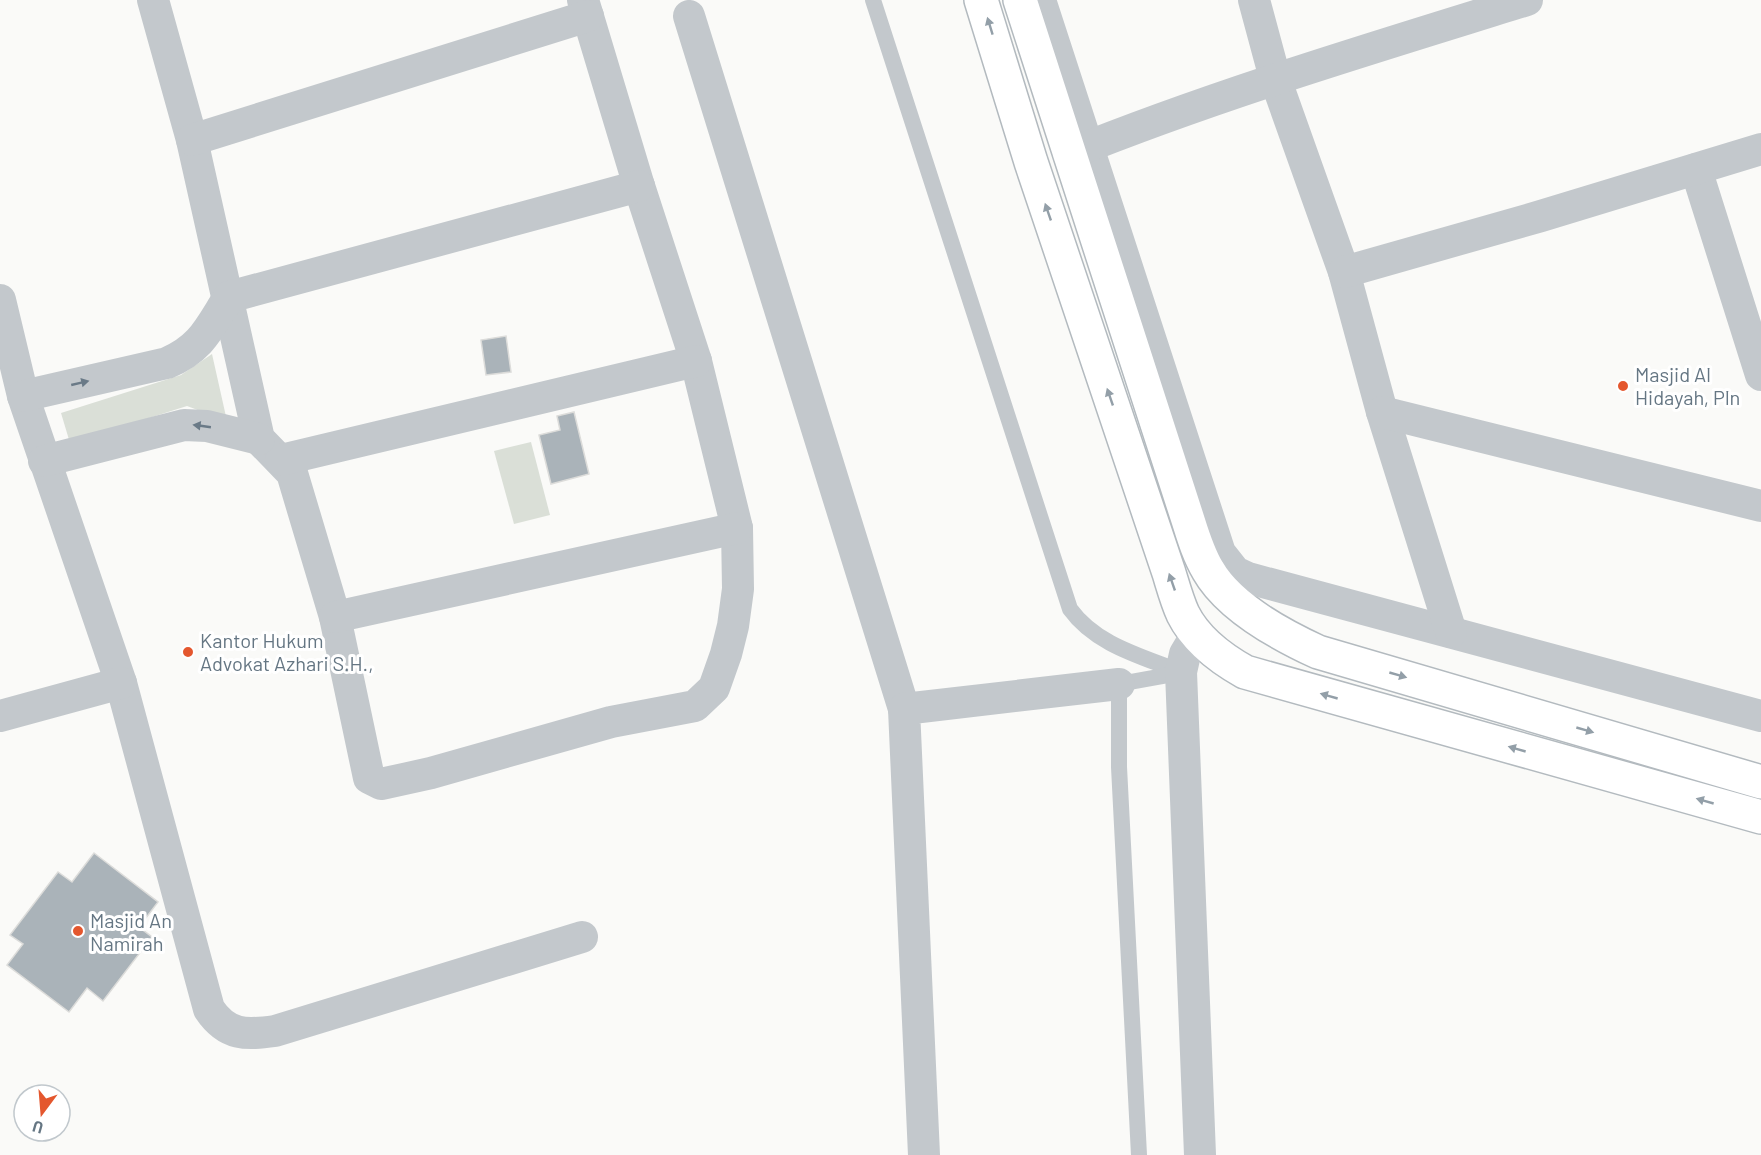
<svg xmlns="http://www.w3.org/2000/svg" width="1761" height="1155" viewBox="0 0 1761 1155" font-family="Barlow,sans-serif">
	<rect width="100%" height="100%" fill="#fafaf8"/>
	<g fill="#dadfd7">
		<polygon points="212,354 227,421 187,406 70,443 61,413 181,375"/>
		<polygon points="531,442 550,515 514,524 494,451"/>
	</g>
	<g fill="#aab3b9" stroke="#dcdcda" stroke-width="1.5">
		<polygon points="506,336 511,372 486,375 481,340"/>
		<polygon points="574,412 589,474 551,484 539,435 560,430 557,416"/>
		<polygon points="94,853 158,902 139,927 152,937 103,1001 87,988 69,1012 7,965 23,944 10,935 58,872 72,882"/>
	</g>
	<g fill="none" stroke-linecap="round" stroke-linejoin="round">
		<defs>
			<g id="secondary">
				<path d="M981,0L1031,162L1169,573C1173,586 1177,601 1183,614C1196,640 1220,658 1245,672L1761,817"/>
				<path d="M1020,0L1189,523C1194,539 1199,555 1208,570C1229,607 1281,635 1318,652L1761,782"/>
			</g>
		</defs>
		<use href="#secondary" stroke="#b3babf" stroke-width="36"/>
		<g stroke="#c3c8cc" stroke-width="16">
			<path d="M873,0L1070,609C1096,645 1141,656 1181,672"/>
			<polyline points="1139,1155 1119,767 1119,684 1180,673"/>
		</g>
		<g stroke="#c3c8cc" stroke-width="32">
			<polyline points="153,0 192,140 259,439 292,473 335,617 369,778 381,784 431,773 611,722 695,706 714,688 726,654 733,626 738,589 737,528 696,361 639,186 583,0"/>
			<polyline points="1040,0 1220,553 1235,572 1248,578 1761,716"/>
			<polyline points="1254,0 1275,78 1344,272 1382,412 1451,632"/>
			<polyline points="689,16 904,709"/>
			<polyline points="192,140 588,16"/>
			<path d="M1069,154C1218,94 1373,48 1527,0"/>
			<polyline points="1696,169 1761,375"/>
			<polyline points="1344,272 1541,216 1761,149"/>
			<path d="M0,300L23,396L121,683L209,1009C227,1036 246,1035 275,1031L582,937"/>
			<path d="M23,396L167,363C202,348 209,328 229,297L639,186"/>
			<polyline points="1382,412 1761,506"/>
			<polyline points="281,460 696,361"/>
			<polyline points="44,461 184,425 207,426 259,439"/>
			<polyline points="335,617 737,528"/>
			<polyline points="1197,634 1185,654 1181,672 1200,1155"/>
			<polyline points="0,716 121,683"/>
			<polyline points="924,1155 904,709 1119,684"/>
		</g>
		<use href="#secondary" stroke="#fff" stroke-width="33"/>
	</g>
	<defs><path id="oneway-solid" d="M-6-.8H1V-3.2L6.5 0L1 3.2V.8H-6Z" transform="scale(1.5)"/></defs>
	<g fill="#939fa8">
		<use href="#oneway-solid" transform="translate(990 26) rotate(-107)"/>
		<use href="#oneway-solid" transform="translate(1048 212) rotate(-109)"/>
		<use href="#oneway-solid" transform="translate(1110 397) rotate(-109)"/>
		<use href="#oneway-solid" transform="translate(1172 582) rotate(-109)"/>
		<use href="#oneway-solid" transform="translate(1398 675) rotate(16)"/>
		<use href="#oneway-solid" transform="translate(1329 696) rotate(-164)"/>
		<use href="#oneway-solid" transform="translate(1585 730) rotate(16)"/>
		<use href="#oneway-solid" transform="translate(1517 749) rotate(-164)"/>
		<use href="#oneway-solid" transform="translate(1705 801) rotate(-164)"/>
	</g>
	<g fill="#6a7a87">
		<use href="#oneway-solid" transform="translate(80 383) rotate(-13)"/>
		<use href="#oneway-solid" transform="translate(202 426) rotate(-172)"/>
	</g>
	<g fill="#e4572e" stroke="#fff" stroke-width="2">
		<circle cx="1623" cy="386" r="6"/>
		<circle cx="188" cy="652" r="6"/>
		<circle cx="78" cy="931" r="6"/>
	</g>
	<g text-anchor="middle" dominant-baseline="central" stroke-width="6" stroke-linejoin="round" paint-order="stroke">
		<g font-size="20" fill="#657683" stroke="#fff" text-anchor="start">
			<text x="1635" y="374">Masjid Al<tspan x="1635" dy="23">Hidayah, Pln</tspan></text>
			<text x="200" y="640">Kantor Hukum<tspan x="200" dy="23">Advokat Azhari S.H.,</tspan></text>
			<text x="90" y="920">Masjid An<tspan x="90" dy="23">Namirah</tspan></text>
		</g>
	</g>
	<g transform="translate(42 1113) rotate(196)"><circle r="28" fill="#ffffff" stroke="#c1c8cd" stroke-width="1.5"/>
	<path d="M0-4.5L10 22L0 15L-10 22Z" fill="#e4572e"/>
	<text y="-9" font-size="16" font-weight="bold" text-anchor="middle" fill="#657683">U</text>
	</g>
</svg>
